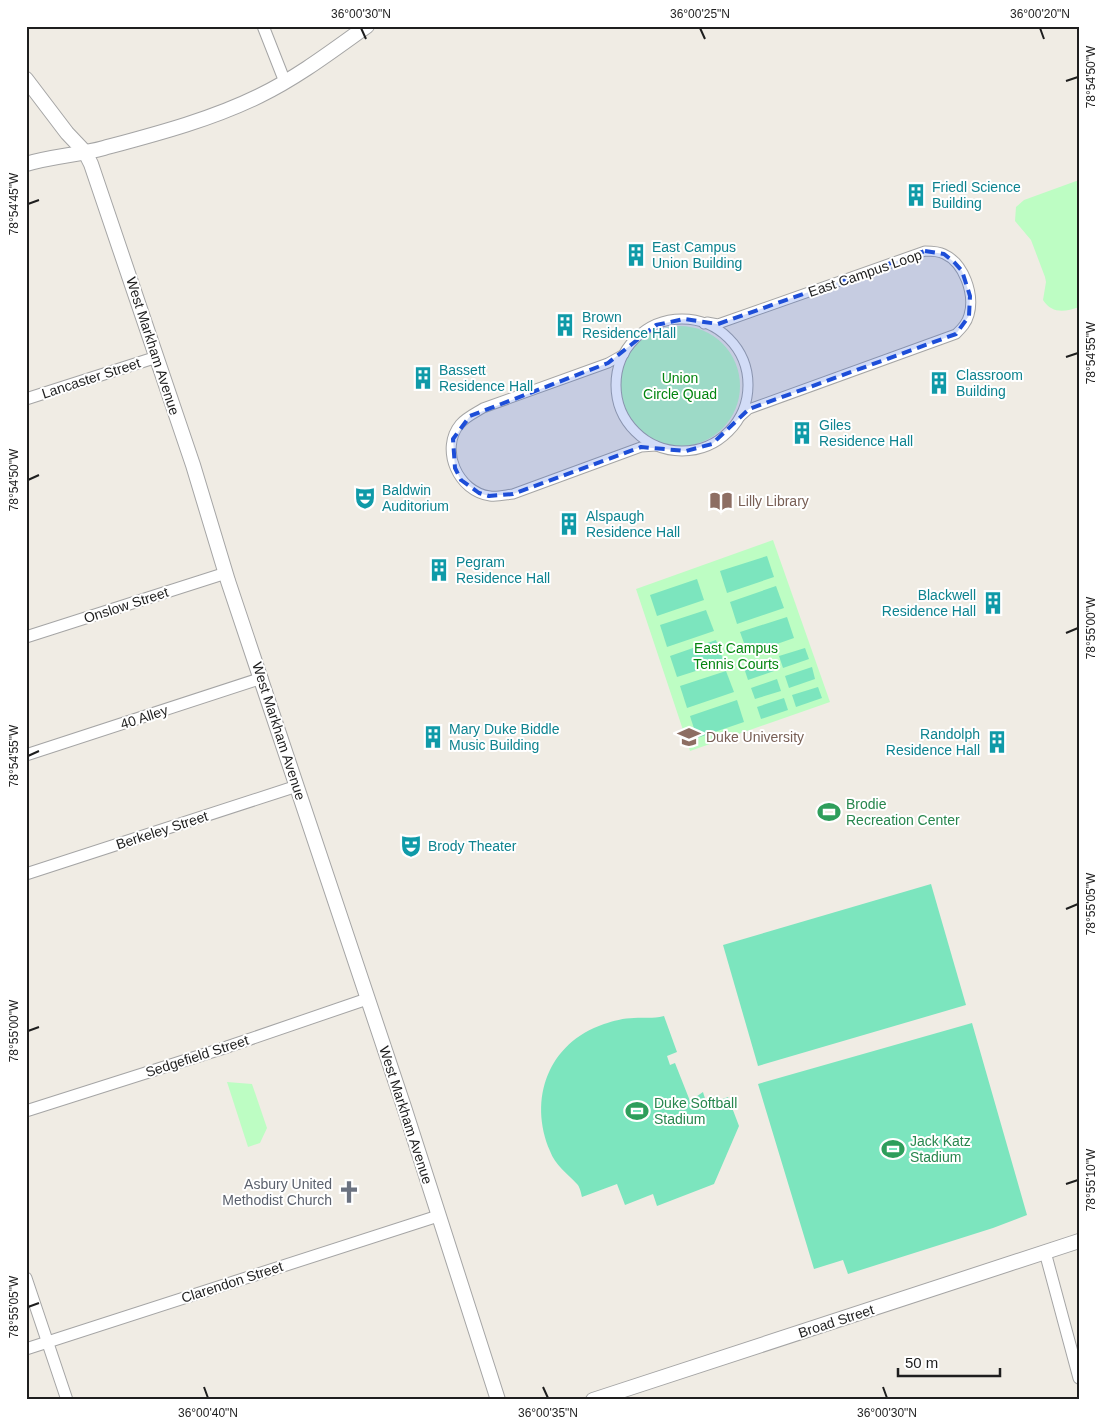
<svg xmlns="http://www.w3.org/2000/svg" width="1105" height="1426" viewBox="0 0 1105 1426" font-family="Helvetica,sans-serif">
	<rect width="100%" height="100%" fill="#f0ece4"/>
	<g fill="#bdfdc3">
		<path d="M1079,180V307C1065,312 1052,314 1043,300L1046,282L1045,277L1031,240L1015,221L1016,207L1024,200Z"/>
		<circle cx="680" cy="386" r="60"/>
		<polygon points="773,540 830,702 690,751 636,589"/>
		<polygon points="227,1082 252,1084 267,1128 260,1143 248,1147"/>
	</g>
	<g fill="#7ce5be">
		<polygon points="767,556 774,577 727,593 720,571"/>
		<polygon points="697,579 704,600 657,616 650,595"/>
		<polygon points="776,586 784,608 737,624 730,602"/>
		<polygon points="706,610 714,631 667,647 660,625"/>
		<polygon points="787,617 794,638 748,654 740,632"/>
		<polygon points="716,640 724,662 677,677 670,656"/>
		<polygon points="805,648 809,659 783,668 779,656"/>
		<polygon points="770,659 774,671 748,680 744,668"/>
		<polygon points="812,667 815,679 789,688 785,676"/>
		<polygon points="726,671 734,692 687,708 680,686"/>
		<polygon points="777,679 781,691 755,699 751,688"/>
		<polygon points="818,687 822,698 796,707 792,695"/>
		<polygon points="784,698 788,710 761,719 757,707"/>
		<polygon points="737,700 744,722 697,738 690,716"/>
		<polygon points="931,884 966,1005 758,1066 723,945"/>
		<path d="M664,1016L677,1052L667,1056L670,1065L675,1063L690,1101L703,1092L707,1105L728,1097L739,1126L714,1184L657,1206L653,1194L625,1205L617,1184L582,1197C581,1193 580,1187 577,1184C567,1173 555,1165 550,1151C528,1099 548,1043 604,1024C613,1021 624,1018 634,1018C645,1017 652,1019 664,1016Z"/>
		<polygon points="972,1023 1027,1215 993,1228 848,1274 843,1260 814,1269 758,1084"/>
	</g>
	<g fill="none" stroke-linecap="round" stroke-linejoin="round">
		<defs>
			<g id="pedestrian">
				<circle cx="682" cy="385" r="66"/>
				<path d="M704,324L707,322L718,324L925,251C931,251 938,251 944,254C964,263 975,294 969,315C967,323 962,328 956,334L749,409L740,417"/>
				<path d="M624,354L608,363L483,408C475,413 466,417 460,424C439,449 458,492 490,496C497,497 505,495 513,494L641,447L656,446"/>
			</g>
			<g id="minor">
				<polyline points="263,26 285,82"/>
				<polyline points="26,399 157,357"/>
				<polyline points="26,637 226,573"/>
				<polyline points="26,755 262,678"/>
				<polyline points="26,874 297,786"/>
				<polyline points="26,1111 221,1049 367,999"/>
				<polyline points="1045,1252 1079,1378"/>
				<polyline points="26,1278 67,1400"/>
				<polyline points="26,1349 438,1216"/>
			</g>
			<g id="tertiary">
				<polyline points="26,79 67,133 85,152 91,164 193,465 228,581 404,1107 498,1400"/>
				<path d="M26,164C52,156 79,155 104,148C156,134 210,120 259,96C298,77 332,51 367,26"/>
				<polyline points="593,1400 1079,1241"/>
			</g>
		</defs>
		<use href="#pedestrian" stroke="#a5a5a5" stroke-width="11"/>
		<use href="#minor" stroke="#a5a5a5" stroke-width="13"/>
		<use href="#tertiary" stroke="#a5a5a5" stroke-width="16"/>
		<use href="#pedestrian" stroke="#fff" stroke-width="9"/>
		<use href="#minor" stroke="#fff" stroke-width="11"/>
		<use href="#tertiary" stroke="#fff" stroke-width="14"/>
	</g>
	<path fill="#1d4ed8" fill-opacity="0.2" stroke="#1d4ed8" stroke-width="4" stroke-dasharray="10 6" stroke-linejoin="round" d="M925,251L944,254L954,262L962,271L970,296L969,316L956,334L749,409L712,444L686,451L641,447L513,494L489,496L479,493L461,480L455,468L453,439L470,416L608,363L656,325L684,319L718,324Z"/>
	<path fill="none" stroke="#1e1e1e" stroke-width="2" d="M361,28L366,39M700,28L705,39M1040,28L1044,39M1066,81L1078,77M28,204L39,200M1066,357L1078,353M28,480L39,475M1066,633L1078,628M28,756L39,751M1066,909L1078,904M28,1031L39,1027M1066,1184L1078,1180M28,1307L39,1303M204,1387L208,1398M543,1387L548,1398M883,1387L887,1398"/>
	<defs>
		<symbol id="building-bare" viewBox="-9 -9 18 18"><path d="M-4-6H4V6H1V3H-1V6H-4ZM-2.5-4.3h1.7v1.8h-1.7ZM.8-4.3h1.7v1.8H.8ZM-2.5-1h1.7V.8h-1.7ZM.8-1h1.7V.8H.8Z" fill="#0f9aa8" stroke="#fff" stroke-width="2.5" paint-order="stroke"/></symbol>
		<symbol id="theatre-bare" viewBox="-9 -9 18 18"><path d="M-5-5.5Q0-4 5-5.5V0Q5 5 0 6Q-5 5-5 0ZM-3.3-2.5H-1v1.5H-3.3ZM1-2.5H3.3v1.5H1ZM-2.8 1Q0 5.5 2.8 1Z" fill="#0f9aa8" stroke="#fff" stroke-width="2.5" paint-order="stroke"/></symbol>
		<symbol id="library-bare" viewBox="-9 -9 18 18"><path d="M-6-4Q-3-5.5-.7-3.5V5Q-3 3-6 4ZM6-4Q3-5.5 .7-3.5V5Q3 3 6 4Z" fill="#8d6e63" stroke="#fff" stroke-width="2.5" paint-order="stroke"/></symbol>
		<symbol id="university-bare" viewBox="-9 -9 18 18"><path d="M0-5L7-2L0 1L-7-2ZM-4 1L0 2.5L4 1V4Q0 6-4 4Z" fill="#8d6e63" stroke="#fff" stroke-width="2.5" paint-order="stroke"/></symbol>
		<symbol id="stadium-bare" viewBox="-9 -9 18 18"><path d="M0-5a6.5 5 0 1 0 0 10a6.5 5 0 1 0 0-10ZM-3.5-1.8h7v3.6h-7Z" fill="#2e9e5b" stroke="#fff" stroke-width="2.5" paint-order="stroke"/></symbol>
		<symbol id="church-bare" viewBox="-9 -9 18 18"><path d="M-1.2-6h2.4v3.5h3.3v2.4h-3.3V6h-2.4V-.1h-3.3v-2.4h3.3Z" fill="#6b7280" stroke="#fff" stroke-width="2.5" paint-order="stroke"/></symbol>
	</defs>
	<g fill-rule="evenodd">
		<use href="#building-bare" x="900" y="179" width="32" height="32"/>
		<use href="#building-bare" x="620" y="239" width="32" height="32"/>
		<use href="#building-bare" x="549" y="309" width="32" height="32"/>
		<use href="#building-bare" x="407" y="362" width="32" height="32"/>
		<use href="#building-bare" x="923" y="367" width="32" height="32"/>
		<use href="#building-bare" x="786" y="417" width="32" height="32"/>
		<use href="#theatre-bare" x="349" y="482" width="32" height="32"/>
		<use href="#library-bare" x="705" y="485" width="32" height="32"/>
		<use href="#building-bare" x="553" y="508" width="32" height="32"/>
		<use href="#building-bare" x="423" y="554" width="32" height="32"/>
		<use href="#building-bare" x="977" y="587" width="32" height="32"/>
		<use href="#building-bare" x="417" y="721" width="32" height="32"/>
		<use href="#university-bare" x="673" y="721" width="32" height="32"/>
		<use href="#building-bare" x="981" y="726" width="32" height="32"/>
		<use href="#stadium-bare" x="813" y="796" width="32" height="32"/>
		<use href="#theatre-bare" x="395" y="830" width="32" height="32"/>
		<use href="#stadium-bare" x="621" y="1095" width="32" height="32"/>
		<use href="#stadium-bare" x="877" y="1133" width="32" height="32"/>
		<use href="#church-bare" x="333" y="1176" width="32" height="32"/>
	</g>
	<g text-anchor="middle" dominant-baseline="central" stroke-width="4" stroke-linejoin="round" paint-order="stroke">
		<g font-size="14" fill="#0d838f" stroke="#fff" text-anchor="start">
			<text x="932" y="187">Friedl Science<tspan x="932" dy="16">Building</tspan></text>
			<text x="652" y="247">East Campus<tspan x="652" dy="16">Union Building</tspan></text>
			<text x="582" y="317">Brown<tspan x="582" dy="16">Residence Hall</tspan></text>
			<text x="439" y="370">Bassett<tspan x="439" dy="16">Residence Hall</tspan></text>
			<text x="956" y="375">Classroom<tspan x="956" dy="16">Building</tspan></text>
			<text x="819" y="425">Giles<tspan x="819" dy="16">Residence Hall</tspan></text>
			<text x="382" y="490">Baldwin<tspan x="382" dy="16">Auditorium</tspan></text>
			<text x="586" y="516">Alspaugh<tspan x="586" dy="16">Residence Hall</tspan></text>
			<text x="456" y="562">Pegram<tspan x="456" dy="16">Residence Hall</tspan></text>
			<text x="976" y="595" text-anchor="end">Blackwell<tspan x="976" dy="16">Residence Hall</tspan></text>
			<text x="449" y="729">Mary Duke Biddle<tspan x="449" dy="16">Music Building</tspan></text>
			<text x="980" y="734" text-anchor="end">Randolph<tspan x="980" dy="16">Residence Hall</tspan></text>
			<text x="428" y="846">Brody Theater</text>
		</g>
		<g font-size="14" fill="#1e1e1e" stroke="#fff">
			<text transform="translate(865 273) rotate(-19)">East Campus Loop</text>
			<text transform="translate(153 346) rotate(72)">West Markham Avenue</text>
			<text transform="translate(91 378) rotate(-18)">Lancaster Street</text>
			<text transform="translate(126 605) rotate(-18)">Onslow Street</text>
			<text transform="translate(144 717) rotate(-18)">40 Alley</text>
			<text transform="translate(279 731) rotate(72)">West Markham Avenue</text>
			<text transform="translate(162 830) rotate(-18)">Berkeley Street</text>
			<text transform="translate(197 1056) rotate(-18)">Sedgefield Street</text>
			<text transform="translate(406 1115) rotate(72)">West Markham Avenue</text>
			<text transform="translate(232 1282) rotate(-18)">Clarendon Street</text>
			<text transform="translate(836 1321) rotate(-18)">Broad Street</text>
		</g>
		<g font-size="14" fill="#048510" stroke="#fff">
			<text x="680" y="378">Union<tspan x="680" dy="16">Circle Quad</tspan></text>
			<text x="736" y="648">East Campus<tspan x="736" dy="16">Tennis Courts</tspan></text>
		</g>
		<g font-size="14" fill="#785e54" stroke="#fff" text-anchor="start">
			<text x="738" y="501">Lilly Library</text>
			<text x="706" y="737">Duke University</text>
		</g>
		<g font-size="14" fill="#27864d" stroke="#fff" text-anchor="start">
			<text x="846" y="804">Brodie<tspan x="846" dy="16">Recreation Center</tspan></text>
			<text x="654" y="1103">Duke Softball<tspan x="654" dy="16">Stadium</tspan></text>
			<text x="910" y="1141">Jack Katz<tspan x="910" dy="16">Stadium</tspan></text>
		</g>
		<g font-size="14" fill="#5b616d" stroke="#fff" text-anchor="end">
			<text x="332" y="1184">Asbury United<tspan x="332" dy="16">Methodist Church</tspan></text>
		</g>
	</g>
	<rect width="1105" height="1426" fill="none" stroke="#ffffff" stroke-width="55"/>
	<path d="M898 1368v8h102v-8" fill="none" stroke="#1e1e1e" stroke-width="2.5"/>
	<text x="905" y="1368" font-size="15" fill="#1e1e1e" stroke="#ffffff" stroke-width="4" paint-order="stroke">50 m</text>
	<rect x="28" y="28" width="1050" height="1370" fill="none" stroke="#1e1e1e" stroke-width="2"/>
	<g font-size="12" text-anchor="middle" fill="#1e1e1e">
		<text x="361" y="18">36°00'30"N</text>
		<text x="700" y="18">36°00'25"N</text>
		<text x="1040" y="18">36°00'20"N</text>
		<text transform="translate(1091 77) rotate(-90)" y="4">78°54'50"W</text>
		<text transform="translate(14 204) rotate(-90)" y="4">78°54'45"W</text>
		<text transform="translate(1091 353) rotate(-90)" y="4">78°54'55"W</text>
		<text transform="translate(14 480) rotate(-90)" y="4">78°54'50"W</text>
		<text transform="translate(1091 628) rotate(-90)" y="4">78°55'00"W</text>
		<text transform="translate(14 756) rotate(-90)" y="4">78°54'55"W</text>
		<text transform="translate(1091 904) rotate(-90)" y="4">78°55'05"W</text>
		<text transform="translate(14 1031) rotate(-90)" y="4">78°55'00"W</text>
		<text transform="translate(1091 1180) rotate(-90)" y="4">78°55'10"W</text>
		<text transform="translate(14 1307) rotate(-90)" y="4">78°55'05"W</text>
		<text x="208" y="1417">36°00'40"N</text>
		<text x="548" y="1417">36°00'35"N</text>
		<text x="887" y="1417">36°00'30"N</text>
	</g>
</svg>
